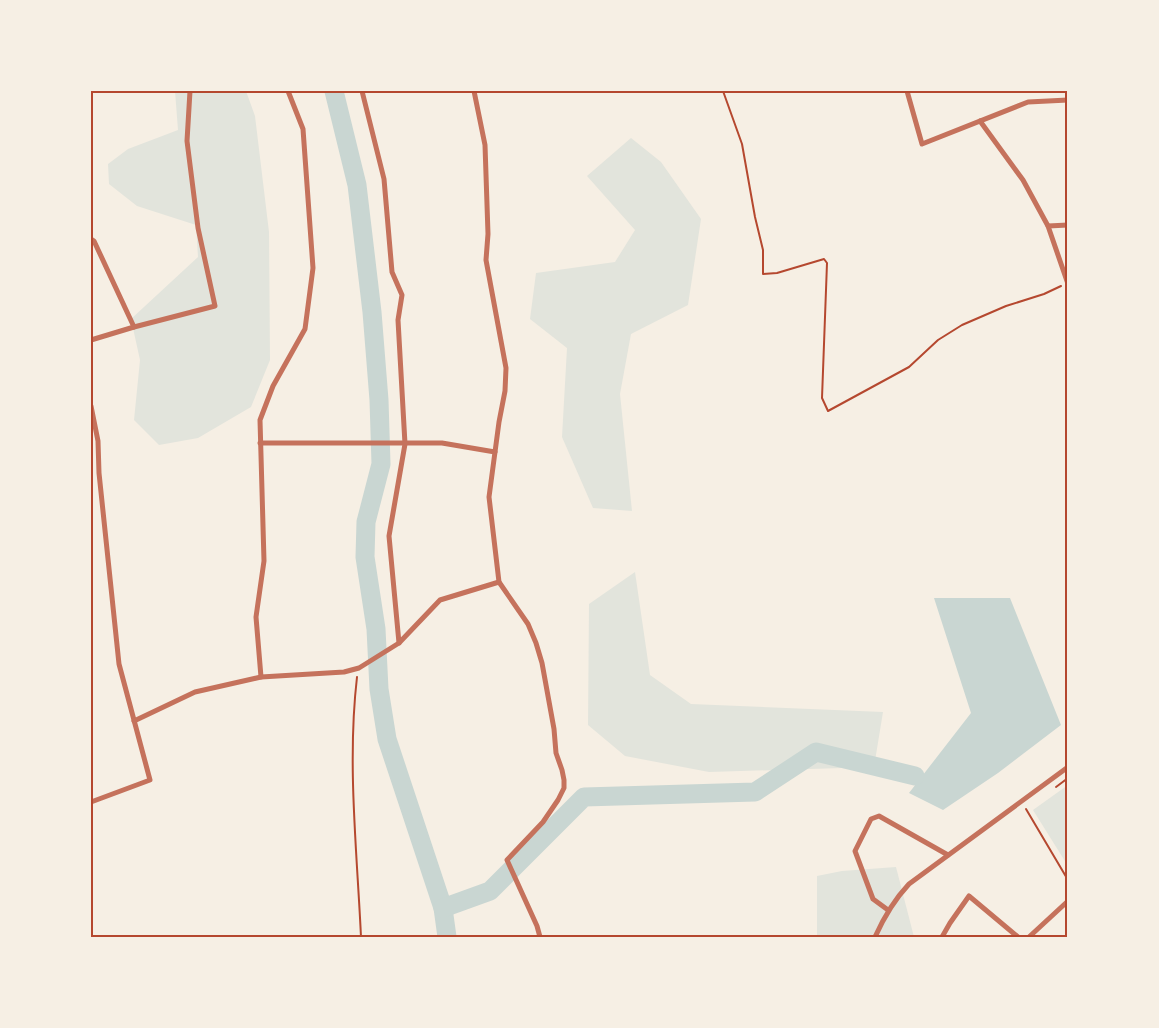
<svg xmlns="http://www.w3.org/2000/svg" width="1159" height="1028" viewBox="0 0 1159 1028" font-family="'Fira Sans',sans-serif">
	<rect width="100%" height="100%" fill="#f6efe4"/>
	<g fill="#e2e4dc">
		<polygon points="175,91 246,91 255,116 269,232 270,360 251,407 198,438 159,445 134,420 140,360 131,319 198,257 196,225 137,206 109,184 108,164 128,149 178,130"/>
		<polygon points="631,138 661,162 701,219 688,305 631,334 620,394 632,511 593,508 562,437 567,348 530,319 536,273 615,262 635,230 587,176"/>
		<polygon points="635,572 650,675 691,704 883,712 874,767 709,772 625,756 588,725 589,604"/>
		<polygon points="1068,785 1068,866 1033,810"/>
		<polygon points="896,867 914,937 817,937 817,876 842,871"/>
	</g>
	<polygon fill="#c9d6d2" points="934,598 1010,598 1061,725 998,773 943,810 909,793 971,713"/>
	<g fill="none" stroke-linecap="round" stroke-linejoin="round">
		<g stroke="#c9d6d2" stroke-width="19">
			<polyline points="334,91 357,185 372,312 379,400 381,464 366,522 365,557 376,629 379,689 387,739 443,908 447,937"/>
			<polyline points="443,908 490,891 584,797 755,792 816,752 915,776"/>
		</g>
		<g stroke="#b5482f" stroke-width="2">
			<polyline points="723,91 742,144 755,217 763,250 763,274 777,273 824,259 827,263 822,398 828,411 909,367 938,340 962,325 1006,306 1044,294 1061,286"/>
			<path d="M357,677C347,763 357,851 361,937"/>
			<polyline points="1056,787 1068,778"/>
			<polyline points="1026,809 1068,880"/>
		</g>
		<g stroke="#c5725c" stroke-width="5">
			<polyline points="362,91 384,179 392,272 402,295 398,320 405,444 389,536 399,643"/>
			<polyline points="474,91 485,145 488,234 486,260 506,368 505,391 499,422 489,497 499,582 528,624 536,643 542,663 554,729 556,753 562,770 564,780 564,788 558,800 543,822 507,860 537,926 540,937"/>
			<polyline points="907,91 922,144 1028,102 1068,100"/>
			<polyline points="980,121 1023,180 1048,226 1068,284"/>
			<polyline points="1048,226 1068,225"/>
			<polyline points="91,239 94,241 134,327"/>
			<polyline points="91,340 134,327 215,306 198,228 187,141 190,91"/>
			<polyline points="91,406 98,441 99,473 119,664 150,780 91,802"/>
			<polyline points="260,443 442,443 495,452"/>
			<polyline points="261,677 256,617 264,561 260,420 273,386 305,329 313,268 303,129 288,91"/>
			<polyline points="134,721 195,692 261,677 344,672 359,668 399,643 440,600 499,582"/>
			<polyline points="888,910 873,899 855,851 871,819 879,816 948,855"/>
			<path d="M875,937C884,917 894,900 909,884L1068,767"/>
			<polyline points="942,937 950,923 969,896 1018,937"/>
			<polyline points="1029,937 1068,901"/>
		</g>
	</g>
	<rect width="1159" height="1028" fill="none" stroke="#f6efe4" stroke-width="185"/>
	<rect x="92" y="92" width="974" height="844" fill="none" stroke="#b5482f" stroke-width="2"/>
</svg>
